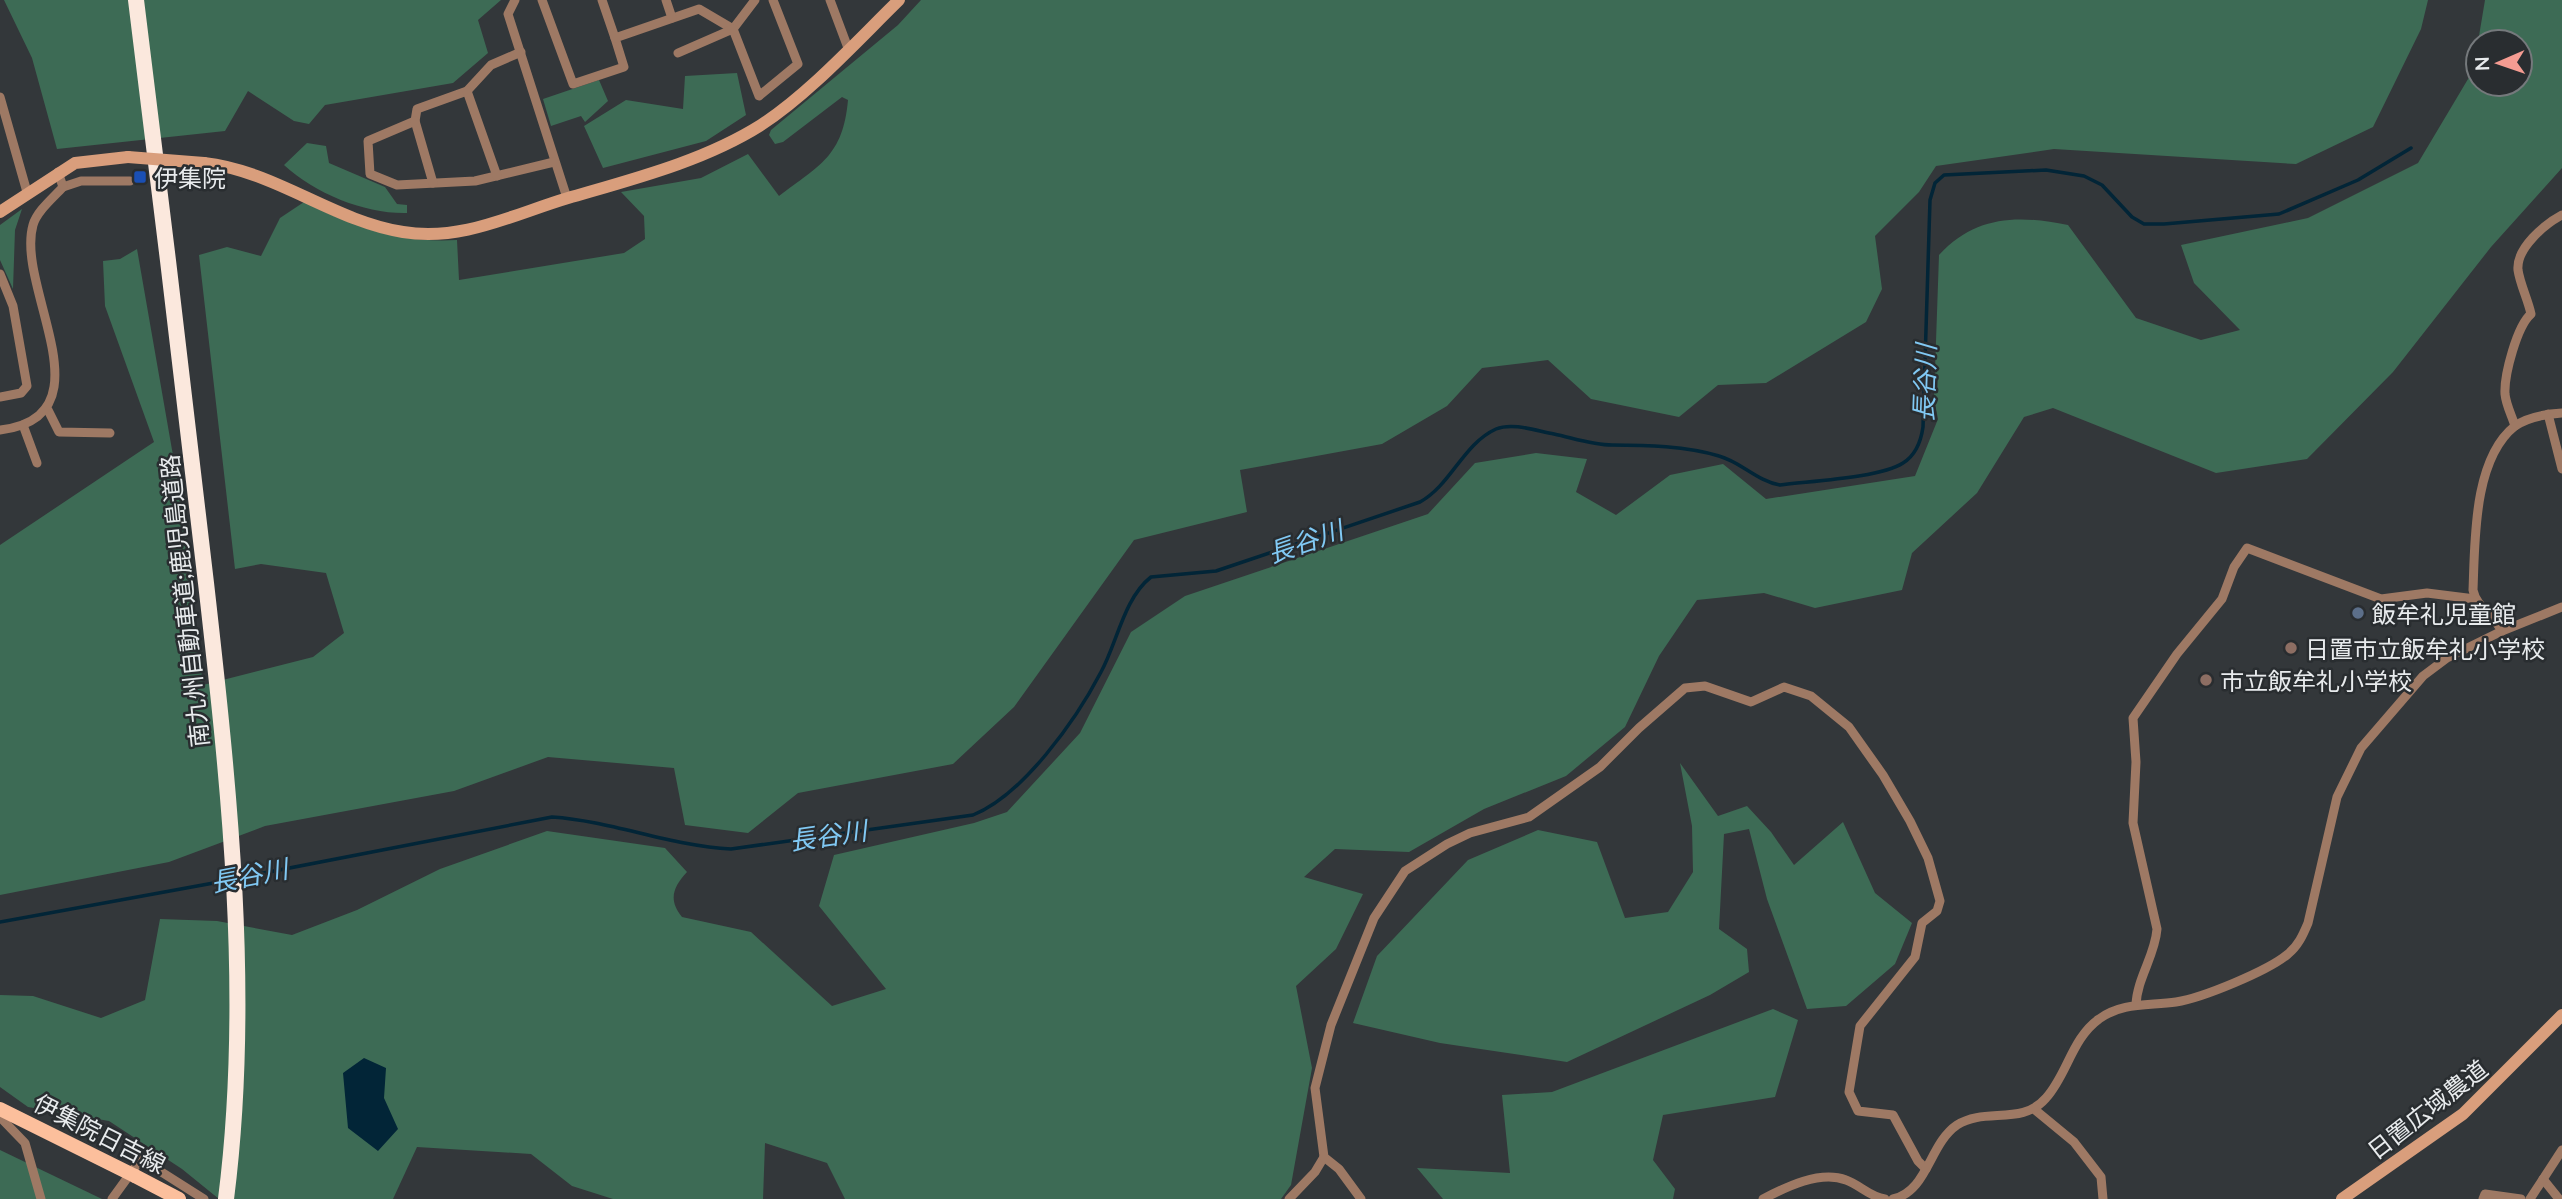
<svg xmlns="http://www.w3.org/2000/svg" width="2562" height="1199" viewBox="0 0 2562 1199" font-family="Lato,'Noto Sans JP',sans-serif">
	<rect width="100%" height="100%" fill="#33373a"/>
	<g fill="#3d6b55">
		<polygon points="4,0 501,0 478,20 488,53 453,83 325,105 309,124 294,121 248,91 225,131 57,149 32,58"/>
		<path d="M921,0H2428L2421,29L2373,127L2296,164L2054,149L1936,166L1919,192L1875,236L1882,289L1866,322L1766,383L1718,385L1679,417L1591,399L1548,360L1482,368L1447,406L1382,444L1240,470L1247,512L1134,540L1014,707L953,764L798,793L748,833L685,825L674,768L548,757L454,791L265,826L169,862L0,895V545L154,442L105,306L103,261L120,259L137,249L182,507L203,685L313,657L344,633L326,573L261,564L235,569L199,255L227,247L261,256L280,218L304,202C358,228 396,243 457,240L459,280L624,253L645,239L644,216L621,192L701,178L748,154L779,196C820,165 843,156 848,100L842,97L783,142L775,144L769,135L771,130L898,25Z"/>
		<path d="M2485,0H2562V168L2491,247L2393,372L2307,459L2216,473L2053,408L2024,417L1977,493L1912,553L1902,590L1815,608L1764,593L1697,600L1659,656L1625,727L1566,776L1484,809L1409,852L1335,849L1304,877L1363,894L1336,949L1296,986L1312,1068L1291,1185L1281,1199H845L827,1163L765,1143L763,1199H613L572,1186L531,1154L417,1147L393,1199H219L182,1169L109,1121L28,1107L0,1087V995L33,996L101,1018L145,1000L160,919L217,921L292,935L357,910L440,869L547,831L665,848L687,872C673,887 668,900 682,917L751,932L832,1006L886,989L819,906L834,855L974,823L1007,812L1080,733L1131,632L1185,596L1428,514L1475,463L1536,453L1587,459L1576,492L1616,515L1670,475L1723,464L1766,499L1915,476L1938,419L1934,399L1939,255C1976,215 2018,215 2068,225L2136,318L2201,340L2240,330L2194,283L2181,245L2308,218L2418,163L2474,69L2478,43V84H2520V42H2478Z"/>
		<polygon points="737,73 746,115 706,141 603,168 584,126 626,100 683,109 685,76"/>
		<polygon points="599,80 608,101 585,122 581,116 551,126 543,99"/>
		<path d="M307,143L326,146L329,163L385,187L397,204L407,205V213C365,214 316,194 284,165Z"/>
		<polygon points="22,209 15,230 13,289 0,260 0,225"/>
		<polygon points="1680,763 1718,816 1747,806 1771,832 1794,865 1843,822 1875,893 1912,923 1895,964 1846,1006 1807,1009 1767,899 1749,829 1724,834 1719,929 1747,949 1749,972 1710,995 1567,1062 1440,1043 1353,1023 1377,956 1468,860 1538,830 1597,842 1625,918 1668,912 1693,872 1692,826"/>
		<polygon points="1773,1009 1798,1020 1775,1097 1663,1115 1653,1160 1675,1189 1673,1199 1443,1199 1417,1168 1510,1173 1502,1095 1552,1092"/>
		<polygon points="0,1150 102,1199 0,1199"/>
	</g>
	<polygon fill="#022537" points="364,1058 386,1068 384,1098 398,1129 378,1151 348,1128 343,1073"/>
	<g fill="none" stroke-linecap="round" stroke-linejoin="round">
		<g stroke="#022537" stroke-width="3.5">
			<path d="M238,878L552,817C612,821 670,846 731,849L973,815C1023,795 1076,720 1101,672C1117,643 1124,598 1151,577L1216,571L1420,502C1451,485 1463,444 1496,429C1513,422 1537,431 1554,434C1573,438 1593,445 1612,445C1646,445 1686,446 1719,456C1741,462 1757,481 1780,485C1810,481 1880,478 1903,463C1916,455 1921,441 1923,427L1930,200L1935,183L1944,175L2046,170L2084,176L2102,185L2132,217L2144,224H2164L2279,214L2358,180L2411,148"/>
			<polyline points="0,922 230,880"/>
		</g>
		<g stroke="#9e7964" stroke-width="9">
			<polyline points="515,0 508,14 567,198"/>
			<polyline points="542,0 573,84 624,67 615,38 699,9 733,29 755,0"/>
			<polyline points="602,0 615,38"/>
			<polyline points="666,0 672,18"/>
			<polyline points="830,0 848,48"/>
			<polyline points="521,52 491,65 467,91 417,109 415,121 368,141 370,174 397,185 475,181 554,162"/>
			<polyline points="678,53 733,29 759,96 798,64 773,0"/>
			<polyline points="467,91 497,176"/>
			<polyline points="0,97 27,192"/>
			<polyline points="415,121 433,183"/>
			<polyline points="63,187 81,181 130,181"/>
			<polyline points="0,274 13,306 27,386 21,393 0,397"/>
			<polyline points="48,410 59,432 110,433"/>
			<polyline points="2548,414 2562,469"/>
			<polyline points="23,425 37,463"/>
			<path d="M2515,426C2512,416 2506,405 2505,394C2504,375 2517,326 2531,314C2528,300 2520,284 2518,270C2516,248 2545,224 2562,215"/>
			<path d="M0,430C112,416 15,288 33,225C37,211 53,198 63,187L58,172"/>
			<path d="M2502,631C2494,616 2476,606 2473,590C2475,542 2473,459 2515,426C2528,417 2547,414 2562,413"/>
			<path d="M2136,1005C2137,978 2155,956 2157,929L2133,823L2136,762L2133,718L2177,654L2222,599L2234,567L2247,548L2381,599L2427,593L2475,599"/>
			<polyline points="2034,1109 2074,1142 2101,1177 2103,1199"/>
			<polyline points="0,1117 25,1143 41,1199"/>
			<polyline points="2543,1179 2559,1199"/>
			<polyline points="112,1199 141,1159 204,1199"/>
			<polyline points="1289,1199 1315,1172 1324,1157"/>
			<polyline points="1361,1199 1339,1169 1324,1157 1315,1088 1331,1025 1374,918 1405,871 1447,844 1470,833 1529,817 1600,767 1639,728 1685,688 1705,686 1751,702 1784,687 1811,696 1849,727 1883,775 1910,821 1928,858 1940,901 1937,911 1922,923 1915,957 1860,1026 1849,1092 1858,1111 1893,1115 1918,1161 1926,1169"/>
			<path d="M1763,1199C1786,1187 1820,1170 1846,1180C1860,1185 1870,1197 1885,1199"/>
			<path d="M1893,1199C1928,1191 1929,1144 1957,1125C1985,1107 2022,1126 2046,1098C2067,1075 2072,1038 2099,1019C2122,1002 2149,1006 2176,1002C2202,998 2268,971 2288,954C2298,946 2303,935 2308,923L2337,797L2361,748L2423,676L2447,658L2502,631L2562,607"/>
			<polyline points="2483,1199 2485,1194 2521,1199"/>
			<polyline points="2530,1199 2562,1150"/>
		</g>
		<g stroke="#d99e7c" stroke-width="12">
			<path d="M204,163C276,171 333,221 403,232C462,242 514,214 568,198C633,179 704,161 761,125C810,93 857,41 899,0"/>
			<polyline points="0,212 75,163 128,157"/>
			<polyline points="2342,1199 2463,1114 2562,1015"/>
		</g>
		<polyline stroke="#fcbf9c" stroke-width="14" points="135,1176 179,1199"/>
		<path stroke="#fbe8dd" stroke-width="16" d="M136,0C160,194 184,389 206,583C229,786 252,995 226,1199"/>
		<polyline stroke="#d99e7c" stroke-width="12" points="128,157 204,163"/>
		<polyline stroke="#fcbf9c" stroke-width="14" points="0,1109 135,1176"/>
	</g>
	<rect fill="#1a4fb4" stroke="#292d30" stroke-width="2.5" x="133" y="170" width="14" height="14" rx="3.5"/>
	<circle fill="#5c6f8a" stroke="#292d30" stroke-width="2.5" cx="2358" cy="613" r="7"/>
	<g fill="#8d6e63" stroke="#292d30" stroke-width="2.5">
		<circle cx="2291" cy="648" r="7"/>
		<circle cx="2206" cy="680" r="7"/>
	</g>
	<g text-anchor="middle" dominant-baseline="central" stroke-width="5" stroke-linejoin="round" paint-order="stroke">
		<g font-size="24" fill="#e8ebed" stroke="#292d30" text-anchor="start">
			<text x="154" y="177">伊集院</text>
			<text x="2372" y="613">飯牟礼児童館</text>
			<text x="2305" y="648">日置市立飯牟礼小学校</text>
			<text x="2220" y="680">市立飯牟礼小学校</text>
		</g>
		<g font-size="24" fill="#e8ebed" stroke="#292d30">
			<text transform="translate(184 601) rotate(-96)">南九州自動車道;鹿児島道路</text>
			<text transform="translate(2427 1109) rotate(-38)">日置広域農道</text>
			<text transform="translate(100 1133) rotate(27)">伊集院日吉線</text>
		</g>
		<g font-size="26" font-style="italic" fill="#81c9f4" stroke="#292d30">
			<text transform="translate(1924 383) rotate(-88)">長谷川</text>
			<text transform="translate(1305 541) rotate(-19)">長谷川</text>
			<text transform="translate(828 835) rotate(-8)">長谷川</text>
			<text transform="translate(249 875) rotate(-11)">長谷川</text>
		</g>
	</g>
	<g transform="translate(2499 63) rotate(268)"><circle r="33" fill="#292d30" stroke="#75797c" stroke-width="2"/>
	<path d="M0-5L12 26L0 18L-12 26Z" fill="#f59c92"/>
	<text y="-10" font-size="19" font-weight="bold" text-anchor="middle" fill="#e8ebed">N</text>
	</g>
</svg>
